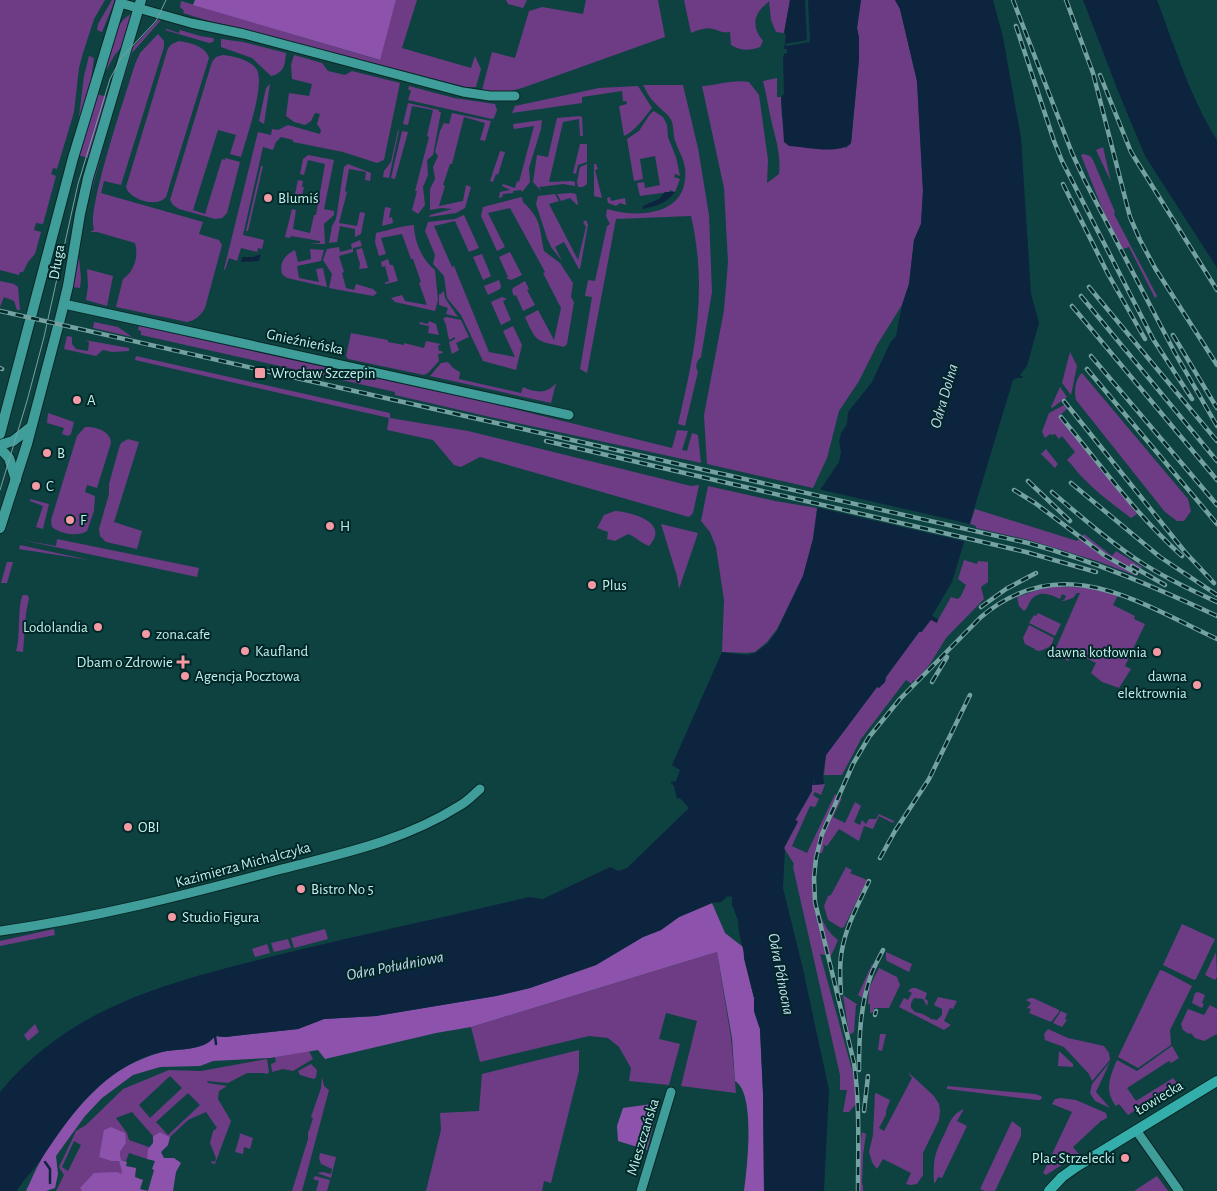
<svg xmlns="http://www.w3.org/2000/svg" width="1217" height="1191" viewBox="0 0 1217 1191" font-family="'Alegreya Sans',sans-serif">
	<rect width="100%" height="100%" fill="#0e4241"/>
	<g fill="#6d3c85" fill-rule="evenodd">
		<polygon points="0,0 105,0 94,19 83,53 79,68 74,112 57,169 53,168 51,174 56,176 43,224 36,223 34,230 41,232 35,254 28,262 23,272 20,272 19,275 0,270"/>
		<polygon points="112,0 115,0 102,32 97,30 98,24"/>
		<polygon points="396,0 417,0 402,48 471,68 475,56 481,69 476,87 466,87 209,21 183,13 184,11 180,7 181,1 379,60"/>
		<polygon points="506,0 527,0 523,8 508,4"/>
		<path d="M586,0H658L665,37L525,87C511,91 496,96 482,90L492,52L515,58L529,11L542,7L583,14Z"/>
		<path d="M684,0H790L784,33L776,32L771,20L769,1C767,4 763,6 760,10C752,21 755,31 763,41L760,47C749,51 742,51 731,45L730,32C721,33 721,31 713,29C706,27 698,30 691,33Z"/>
		<path d="M861,0H895L900,9L917,81L923,191L921,224L914,240L909,284L902,305L877,345L859,381L839,411L827,458L813,488L707,464L704,415L724,310L728,262L724,188L702,86C718,85 734,79 749,82L759,95L768,160L767,183L779,174C781,159 777,142 773,128C769,112 767,97 763,81L777,78V97H781L782,118L846,148L851,143L859,59V38L857,28Z"/>
		<path d="M131,14L122,46L114,56L107,69L105,68C111,50 113,23 131,14Z"/>
		<polygon points="159,19 161,20 132,53 109,126 91,193 96,167 132,48"/>
		<polygon points="167,29 179,33 180,30 200,36 213,38 214,39 213,42 209,43 165,30"/>
		<path d="M158,34L164,41V47L121,185L104,181L101,193L203,222L199,234L219,240L222,245L205,308C202,314 195,321 187,322L116,307L123,279C134,272 139,256 135,243L97,232H90L94,230C86,210 127,91 135,64L140,53Z"/>
		<path d="M221,39L243,42L286,53C285,65 284,73 271,76L252,58L221,47Z"/>
		<path d="M179,41C191,43 205,46 209,58L166,197C157,208 130,200 126,187L168,48L172,44Z"/>
		<path d="M223,55C233,56 252,60 257,70C265,86 246,139 241,157L230,154L236,135L218,130L193,210L205,214L222,159L225,160V158L240,162L227,213L222,218L215,219L179,209L173,205L170,200L212,62L216,57Z"/>
		<polygon points="294,55 322,63 328,71 345,75 352,71 400,83 384,160 377,163 343,152 293,142 293,140 281,137 276,142 273,150 263,147 243,235 264,240 262,249 258,248 257,252 241,248 237,261 229,258 225,270 224,269 258,132 271,135 272,129 278,130 288,125 320,134 321,130 317,124 320,114 315,113 311,121 305,125 294,122 286,116 289,93 309,96 312,84 292,79 291,65"/>
		<polygon points="89,56 94,58 91,80 78,124 84,76"/>
		<polygon points="270,84 264,124 259,121 266,88"/>
		<path d="M643,85H683L698,148L709,215L712,292L701,357C696,362 695,366 698,372L685,426L678,424C695,352 708,290 691,216L616,219L587,373L580,369L592,297L585,296L588,280L595,281L607,226L610,224L606,216L607,209C640,219 690,215 685,168C684,159 679,152 676,143C672,135 675,125 670,118C666,112 660,109 656,104C650,99 647,92 643,85Z"/>
		<polygon points="409,86 454,98 495,104 497,110 494,118 492,119 408,100 411,91 408,89"/>
		<path d="M638,86L652,108C645,117 634,132 624,136L619,106L627,104L626,101H623L622,91L582,97V103L512,113L515,106L599,88Z"/>
		<polygon points="97,94 107,97 88,158 78,155"/>
		<polygon points="408,103 439,110 439,112 441,112 433,155 427,160 428,175 423,187 425,205 418,214 412,210 417,191 415,191 429,137 427,136 433,110 412,106 408,125 403,124"/>
		<polygon points="654,111 663,117 667,125 668,137 676,157 680,176 675,174 674,177 680,179 675,192 670,190 669,192 640,196 637,183 644,182 645,188 660,185 655,156 640,159 643,179 634,181 627,139 639,131 650,114"/>
		<polygon points="452,113 491,121 485,141 480,140 485,123 464,117 452,164 450,164 443,185 445,186 439,206 463,201 466,185 471,187 465,208 456,213 429,217 430,215 452,209 442,208 430,210 430,189 435,179 433,167 438,156 435,152 440,131 444,123 449,124"/>
		<polygon points="580,116 582,117 583,136 580,136 579,119 563,122 549,182 572,181 575,182 575,186 563,184 539,187 541,191 533,182 537,155 548,157 557,118"/>
		<polygon points="542,120 541,129 529,168 530,182 522,192 521,190 513,191 513,193 503,194 502,197 499,198 500,192 510,190 502,186 503,184 515,188 517,181 519,182 534,126 514,129 513,124"/>
		<polygon points="398,130 399,130 389,178 383,177 384,171 391,162"/>
		<polygon points="402,131 408,132 395,179 391,178"/>
		<polygon points="580,144 587,144 587,162 578,165 576,174 573,173"/>
		<polygon points="1103,147 1111,182 1096,150"/>
		<polygon points="500,151 505,152 498,175 496,174 493,182 490,181"/>
		<polygon points="1084,154 1090,156 1093,160 1115,212 1114,214 1157,296 1155,298 1129,247 1123,249 1107,221 1081,155"/>
		<polygon points="308,155 334,160 324,209 334,211 334,215 324,224 325,244 308,244 320,243 320,241 291,236 290,238 285,237 292,209 296,210 293,229 310,233 314,215 316,215 325,164 308,160 304,175 300,174 303,159"/>
		<polygon points="348,164 371,173 370,181 365,180 366,172 349,169 345,191 347,192 339,223 357,226 360,212 365,213 361,234 355,237 355,229 340,226 337,242 329,243 332,226 336,219 344,167"/>
		<polygon points="587,164 587,184 583,187 578,187 577,182 580,167"/>
		<polygon points="594,164 596,164 598,169 595,170 602,198 594,196"/>
		<polygon points="261,166 263,166 248,231 246,231"/>
		<polygon points="298,180 303,181 302,187 304,187 300,205 293,203"/>
		<polygon points="571,193 576,194 578,204 577,205 570,198 561,201 557,194"/>
		<polygon points="555,194 559,201 549,204 578,260 586,227 583,222 586,220 588,225 580,269 579,269 564,242 555,247 562,261 551,247 547,238 536,204 538,196"/>
		<path d="M522,197L523,202C542,220 539,227 544,251L560,263L573,283L571,297L574,302L567,344L564,347C536,340 537,344 525,317L538,310L554,340L561,308L543,273L545,272L510,208L488,213L505,247L497,251L481,216L483,207Z"/>
		<polygon points="610,197 611,201 625,198 626,205 620,203 616,206 608,203 607,198"/>
		<polygon points="385,207 391,208 389,218 392,217 393,223 382,226"/>
		<polygon points="464,215 479,248 469,252 455,221 434,226 452,267 454,266 489,352 515,357 503,331 513,326 522,345 516,370 483,361 461,315 447,298 444,276 433,264 435,255 425,231 428,222 455,219"/>
		<path d="M414,225C414,241 422,260 435,270L438,300L435,311L395,302L391,298L402,295L405,301L427,305L419,283L421,282L413,259H411L402,234L381,238L386,254L379,256L375,242L376,233C389,230 401,226 414,225Z"/>
		<polygon points="360,240 362,246 353,248 353,252 339,256 344,272 342,273 346,288 354,290 356,284 373,289 377,293 373,296 329,288 332,274 323,260 327,249 339,247 340,252 352,249 351,244"/>
		<polygon points="362,248 368,268 359,269 360,264 356,250"/>
		<path d="M310,249L324,250L321,261L297,266L299,278L319,282L316,269L323,268L327,287L287,278L282,274C279,262 285,255 295,250L298,262L311,259Z"/>
		<polygon points="510,252 522,275 511,280 506,278 508,277 499,257"/>
		<polygon points="482,254 491,276 483,280 473,257"/>
		<polygon points="79,257 81,279 80,288 73,287"/>
		<polygon points="388,259 390,265 393,265 398,281 386,284 384,283 389,281 385,266 382,267 381,262"/>
		<polygon points="87,269 113,276 107,306 86,300 88,286"/>
		<polygon points="499,280 501,286 500,289 488,295 484,286"/>
		<polygon points="0,281 14,284 18,287 20,310 17,310 14,301 4,297 0,307"/>
		<polygon points="525,281 529,289 527,290 535,305 523,311 516,295 514,296 512,291 513,288"/>
		<polygon points="444,291 445,298 458,317 446,314 448,308 439,305 439,295"/>
		<polygon points="502,297 507,299 503,301 511,320 501,325 491,302"/>
		<polygon points="447,317 461,320 469,337 456,343 459,350 452,354 449,342 455,339 455,337 449,340 446,325 443,318"/>
		<polygon points="429,321 436,324 439,335 428,333 429,326 419,324 420,322 428,324"/>
		<polygon points="94,322 118,327 132,337 93,328"/>
		<polygon points="139,326 486,402 672,448 677,430 688,431 682,450 687,451 692,433 698,435 701,463 490,417 395,395 395,392 141,335 141,331 138,330"/>
		<polygon points="351,333 388,340 388,342 404,345 404,343 424,348 426,341 441,344 438,346 439,351 442,351 443,353 438,354 439,361 428,373 424,375 348,359 346,356"/>
		<polygon points="67,336 72,337 72,344 76,349 88,351 89,342 85,340 129,348 129,351 112,352 103,350 96,356 64,349"/>
		<polygon points="1070,352 1077,366 1071,395 1062,383"/>
		<polygon points="136,356 390,413 390,418 468,431 691,486 699,485 693,513 689,517 480,457 461,467 454,465 433,440 387,430 389,418 135,360"/>
		<path d="M448,362L453,368L460,372L459,379L521,393L523,387C535,393 548,394 556,383L551,403L430,376L441,363Z"/>
		<path d="M1082,373L1188,499L1191,511L1184,521H1177L1165,512L1076,400C1074,392 1075,379 1082,373Z"/>
		<polygon points="1060,387 1067,397 1052,408 1051,407"/>
		<path d="M1066,404L1068,408L1060,415L1100,465L1137,514L1131,518C1114,505 1097,493 1082,477C1076,471 1073,465 1067,460L1075,452L1062,436L1059,439L1055,434L1052,435L1050,434L1045,438L1042,432L1049,413Z"/>
		<polygon points="48,413 74,422 71,434 68,436 62,434 64,428 47,423"/>
		<path d="M85,427C95,426 111,431 111,443L97,488L87,485L85,492L95,496L94,511L87,531C78,537 60,534 52,527L51,520L77,436Z"/>
		<polygon points="128,439 139,442 114,522 142,531 137,549 106,542 100,536 99,529 109,494 109,484 119,448 121,443"/>
		<polygon points="1046,449 1058,464 1055,468 1041,454"/>
		<polygon points="708,486 775,501 817,508 813,539 803,576 777,629 767,642 755,652 746,653 722,652 724,600 716,547 710,532 701,521"/>
		<polygon points="30,499 49,504 43,529 36,527 43,506 30,501"/>
		<polygon points="975,509 1077,541 1084,534 1112,556 1116,551 1142,567 1137,576 1097,561 1029,540 976,528 976,526 970,524"/>
		<path d="M615,511C632,512 671,523 649,546C641,543 636,537 628,534L615,541L607,539L608,532L597,528L604,515Z"/>
		<polygon points="661,524 698,533 679,589 677,576"/>
		<polygon points="57,539 199,568 197,577 22,540 56,546"/>
		<polygon points="20,545 89,560 19,549"/>
		<polygon points="964,560 977,564 978,561 988,562 988,582 981,587 984,599 946,638 930,664 915,682 913,680 912,684 906,680 861,739 842,775 824,775 826,755 877,687 885,682 886,677 920,631 922,632 931,619 937,622 951,597 958,599 961,596 966,585 958,579"/>
		<polygon points="7,562 13,562 7,583 1,583"/>
		<path d="M1057,586L1095,588L1118,595L1113,605L1135,616L1134,619L1145,624L1125,666L1131,669L1119,688L1102,682L1091,673L1096,663L1074,652L1068,661L1055,653V650L1080,593H1077L1073,598L1064,601L1061,600H1064L1066,596L1062,594L1060,599C1050,594 1039,590 1031,600C1028,604 1028,608 1024,611L1019,606L1017,597L1040,589Z"/>
		<path d="M23,595H27L29,598L26,613L23,652L16,651C21,637 17,604 23,595Z"/>
		<polygon points="1038,613 1061,624 1055,636 1029,623 1034,615 1036,616"/>
		<polygon points="1029,625 1054,638 1051,646 1040,651 1035,650 1035,649 1025,644 1023,638"/>
		<path d="M825,784L821,795L815,792L813,795L819,799L815,807L810,806L792,846L807,853L835,794L842,798L833,817L845,823L855,802L861,806L854,822L860,825L862,820L866,824L869,819H876L879,814L894,821L893,823L879,816L873,829L864,826L859,841L839,829L827,846L823,845L824,847L822,853H819C813,880 813,922 838,940L831,956L820,954L854,1077L856,1104L849,1112H843L847,1090H840V1075L793,867L794,864L784,848L798,822L795,821L812,791V785Z"/>
		<polygon points="846,867 852,870 850,873 867,880 844,927 841,928 828,920 824,906 828,896 831,895"/>
		<polygon points="1182,924 1215,939 1196,979 1194,980 1163,965"/>
		<polygon points="54,929 55,935 0,946 0,941"/>
		<polygon points="325,929 328,939 294,948 291,938"/>
		<polygon points="288,939 291,948 274,952 271,943"/>
		<polygon points="267,944 270,953 255,957 252,949"/>
		<polygon points="717,952 731,1038 736,1093 681,1086 697,1021 666,1013 659,1039 680,1044 669,1085 629,1081 631,1068 619,1047 608,1038 589,1036 480,1062 471,1027"/>
		<polygon points="886,952 912,964 909,972 887,961 886,959"/>
		<polygon points="1216,952 1217,977 1215,980 1205,975"/>
		<polygon points="872,964 873,964 862,998 858,995"/>
		<polygon points="879,968 897,977 900,985 889,1008 874,1008 874,1012 870,1013 870,1004 868,1004 869,988"/>
		<polygon points="1160,970 1164,971 1192,986 1170,1030 1171,1045 1138,1068 1118,1057"/>
		<path d="M912,988H916L927,993L925,999L928,1001L927,1006L923,999L914,998L911,1003V1008L915,1012C924,1014 925,1015 931,1019L937,1020L942,1015V1009L934,1005L938,997L957,1001L953,1009L950,1008L944,1021L951,1025L944,1030L899,1007L904,998L908,1000L912,993L908,991Z"/>
		<polygon points="1198,992 1205,995 1202,1003 1204,1004 1202,1008 1192,1003 1195,993"/>
		<polygon points="843,995 858,1005 856,1005 854,1032 849,1035"/>
		<polygon points="1030,998 1033,998 1059,1010 1059,1012 1051,1022 1029,1013 1031,1009 1027,1008 1031,1003 1026,1000"/>
		<polygon points="1210,1005 1217,1009 1217,1034 1204,1041 1195,1038 1191,1033 1189,1034 1183,1030 1181,1024 1188,1009 1204,1015"/>
		<polygon points="1061,1011 1067,1014 1065,1019 1067,1020 1062,1027 1053,1023"/>
		<polygon points="35,1024 39,1032 28,1041 24,1035"/>
		<polygon points="1048,1029 1068,1038 1104,1046 1109,1053 1110,1060 1092,1081 1089,1074 1064,1047 1045,1040 1044,1034"/>
		<polygon points="880,1034 886,1034 882,1051 878,1050"/>
		<path d="M1172,1046L1179,1058L1171,1063L1169,1061L1127,1088L1136,1101L1173,1078L1177,1083L1128,1115L1119,1104L1116,1106C1104,1091 1110,1076 1117,1060L1137,1071Z"/>
		<polygon points="579,1050 579,1071 551,1183 544,1181 542,1191 426,1191 441,1130 440,1113 479,1111 482,1074"/>
		<polygon points="309,1051 313,1059 293,1071 283,1069 272,1072 271,1064 276,1062 275,1057"/>
		<polygon points="1059,1051 1073,1064 1073,1067 1058,1066"/>
		<path d="M267,1059L269,1072L267,1074L263,1073H247L228,1083L207,1081L208,1083L227,1086L219,1091L218,1099L231,1121L215,1164L211,1163L212,1161L215,1162L216,1158L210,1143L213,1131L217,1128L206,1112L188,1120L170,1137L160,1132L153,1136L132,1112L116,1118L127,1133L129,1140L149,1147L147,1159L129,1153L126,1161L121,1160L120,1152L126,1143H102L99,1156L111,1161H119L123,1171L121,1174L81,1187L82,1191H56L64,1175L59,1167L76,1131L86,1125L123,1089L169,1070L201,1071ZM170,1076L182,1088L150,1118L139,1105ZM188,1093L200,1105L168,1135L156,1122ZM74,1141L81,1145L68,1171L62,1167Z"/>
		<polygon points="1110,1062 1096,1092 1110,1108 1095,1101 1090,1093 1092,1084"/>
		<polygon points="311,1064 317,1070 316,1077 314,1079 300,1075 298,1071"/>
		<polygon points="908,1072 934,1096 939,1104 940,1111 939,1120 923,1153 923,1175 917,1184 910,1185 906,1184 911,1173 883,1159 877,1169 872,1162 869,1152 873,1135 875,1094 876,1093 890,1100 886,1111 886,1115 879,1128 884,1131 912,1078"/>
		<polygon points="322,1077 324,1086 329,1090 302,1191 292,1191 308,1139 308,1131 309,1131 313,1118 311,1117 321,1088"/>
		<polygon points="947,1086 1035,1094 1041,1096 1042,1098 1040,1100 1037,1100 947,1089"/>
		<polygon points="1061,1098 1076,1100 1106,1113 1107,1118 1101,1121 1073,1147 1079,1154 1046,1175 1043,1173 1072,1112 1052,1104 1055,1099"/>
		<path d="M964,1109L957,1121L967,1126L942,1178L938,1177L935,1183L934,1182C933,1158 935,1153 945,1133C950,1122 952,1114 964,1109Z"/>
		<polygon points="1012,1121 1021,1128 1021,1136 995,1191 985,1191 980,1189"/>
		<polygon points="862,1132 866,1134 863,1155 862,1185 863,1185 863,1191 859,1191 859,1157"/>
		<polygon points="239,1133 253,1138 250,1149 244,1147 243,1154 235,1152 240,1135"/>
		<polygon points="320,1153 336,1157 331,1178 317,1173 323,1172 331,1174 332,1169 321,1164 319,1158"/>
		<polygon points="315,1176 330,1180 327,1191 316,1191 319,1181 313,1179"/>
		<polygon points="1157,1176 1168,1191 1134,1191"/>
	</g>
	<g fill="#8d53ac">
		<polygon points="195,0 396,0 380,60 193,5"/>
		<path d="M712,903L725,933L743,947L744,958L754,998V1011L760,1029L763,1093L764,1191H744C747,1169 756,1093 735,1081L732,1038L717,952L471,1027L436,1033L325,1059L318,1050L270,1058L213,1061L200,1066L160,1067L133,1075L102,1098L85,1116L56,1156L58,1174L55,1188L46,1191H26C31,1181 35,1170 41,1160C58,1128 97,1081 129,1065C139,1060 151,1055 162,1052C179,1048 204,1052 215,1036L225,1037L298,1029L324,1019L376,1016L496,996L530,988L596,965L643,937L661,930L679,917Z"/>
		<polygon points="659,1103 647,1150 618,1141 617,1126 623,1108"/>
		<polygon points="111,1127 125,1133 126,1143 120,1152 121,1160 127,1162 126,1166 136,1168 135,1177 143,1180 140,1189 148,1191 154,1170 152,1169 155,1161 147,1159 148,1149 153,1143 153,1136 160,1132 170,1137 168,1145 161,1152 164,1158 174,1158 181,1163 176,1172 173,1191 82,1191 80,1188 94,1173 117,1172 121,1174 122,1171 119,1161 111,1161 99,1157 104,1130"/>
	</g>
	<g fill="#0d243f">
		<path d="M790,0H861L857,28L859,38V59L851,143C840,155 805,147 789,146L784,142L781,97L784,94L783,57L784,54L787,53V49H784L786,35L784,33Z"/>
		<path d="M895,0H993L1003,37L1021,138L1031,294L1039,323L1027,366L1020,375L1023,377L1022,378H1017L1013,380L952,582L932,616L938,619L937,623L931,620L921,632H919L886,677L885,682L879,688L877,687L826,755L823,774L824,784L815,785L813,775L814,785H812V791L795,820L798,821L784,848L785,850L783,888L803,969L829,1090L824,1191H764L763,1093L760,1029L754,1011V998L744,958V953L739,933L738,920L732,905V897L728,896L721,902L712,903L679,917L661,930L643,937L596,965L530,988L496,996L376,1016L324,1019L298,1029L225,1037L215,1036C204,1051 180,1048 162,1052C151,1054 137,1060 127,1066C89,1087 64,1125 40,1161C33,1171 23,1180 17,1191H0V1092C75,1000 186,978 294,951C373,932 451,916 529,897L543,899L610,867L618,871L627,868L689,808L680,798L677,799L674,786L670,782L676,781L680,770L672,765L722,652L747,655L755,653L767,644L777,631L803,576L813,539L820,490L839,462L841,452L839,442L841,433L847,424L848,412L872,382L890,343L896,336L902,305L909,284L914,240L921,224L923,191L917,81L900,9Z"/>
		<path d="M1083,0H1157C1175,47 1190,97 1217,140V268L1145,156L1118,91Z"/>
		<path d="M665,192H675C667,203 656,206 643,209V206L659,199Z"/>
		<polygon points="261,254 259,261 241,262 242,257 253,257"/>
	</g>
	<g fill="#0e4241">
		<polygon points="805,0 808,0 810,42 787,46 784,44 807,40"/>
		<polygon points="818,489 970,524 973,525 967,542 815,507"/>
	</g>
	<g fill="none" stroke-linecap="round" stroke-linejoin="round">
		<g stroke="#0d243f" stroke-width="2.5">
			<polyline points="215,1036 216,1044"/>
			<polyline points="45,1162 50,1169 50,1183"/>
		</g>
		<defs>
			<g id="minor">
				<polyline points="120,3 191,23 244,34 463,92 490,96 515,96"/>
				<polyline points="64,304 569,415"/>
				<path d="M0,931C94,918 186,895 278,870C340,854 404,841 459,806C467,802 473,795 480,789"/>
				<polyline points="1136,1130 1179,1191"/>
				<polyline points="641,1191 671,1092"/>
			</g>
			<g id="tertiary">
				<polyline points="0,434 73,158 121,0"/>
				<polyline points="0,445 13,441 31,427"/>
				<polyline points="0,448 9,458 16,480"/>
				<polyline points="0,528 27,444 61,315 68,286 80,214 88,178 141,0"/>
			</g>
			<polyline id="secondary" points="1049,1191 1062,1177 1076,1167 1217,1081"/>
		</defs>
		<use href="#minor" stroke="#082625" stroke-width="11"/>
		<use href="#tertiary" stroke="#082625" stroke-width="12"/>
		<use href="#secondary" stroke="#082625" stroke-width="12"/>
		<use href="#minor" stroke="#3f9d9a" stroke-width="9"/>
		<use href="#tertiary" stroke="#3f9d9a" stroke-width="10"/>
		<use href="#secondary" stroke="#34aeab" stroke-width="10"/>
		<polyline stroke="#73a2a1" stroke-width="1" points="0,490 27,401 44,337 78,184 110,79 121,58 156,21 166,0"/>
		<defs>
			<g id="rail">
				<polyline points="1013,0 1072,153 1085,181 1175,353 1217,426"/>
				<polyline points="1066,0 1093,73 1130,217 1140,240 1155,268 1217,365"/>
				<polyline points="1016,26 1054,141 1062,161 1153,339 1192,399"/>
				<polyline points="1100,75 1131,152 1217,290"/>
				<polyline points="1063,184 1108,274 1145,339"/>
				<polyline points="1089,287 1217,441"/>
				<polyline points="1081,296 1217,461"/>
				<polyline points="1072,306 1217,480"/>
				<path d="M0,311L1028,543C1094,561 1155,587 1217,616"/>
				<polyline points="1173,335 1217,408"/>
				<polyline points="1091,356 1217,505"/>
				<polyline points="0,368 2,369"/>
				<polyline points="1087,369 1217,524"/>
				<polyline points="1064,401 1185,552 1214,583"/>
				<path d="M1061,417C1100,464 1136,515 1182,556"/>
				<polyline points="546,441 1026,552 1096,572"/>
				<polyline points="1028,481 1070,521"/>
				<polyline points="1071,483 1160,557 1217,595"/>
				<polyline points="1014,490 1035,503 1104,555 1136,573"/>
				<path d="M1052,492C1079,515 1106,539 1136,559C1161,576 1189,589 1217,602"/>
				<polyline points="1132,566 1165,585"/>
				<polyline points="981,607 1006,589 1036,573"/>
				<polyline points="932,682 947,657"/>
				<polyline points="880,858 895,831 929,779 970,695"/>
				<path d="M841,993C840,979 839,964 842,950C846,926 859,903 869,881"/>
				<polyline points="875,1015 876,1011"/>
				<path d="M859,1070C859,1039 860,1005 871,975C874,967 879,958 883,950"/>
				<polyline points="864,1111 868,1076"/>
				<path d="M858,1191C858,1148 860,1105 854,1063L815,902L814,878L816,858L822,834L853,764L869,737L900,699L981,617C1062,549 1138,602 1217,639"/>
			</g>
		</defs>
		<use href="#rail" stroke="#73a2a1" stroke-width="4.5"/>
		<use href="#rail" stroke="#002727" stroke-width="2.5" stroke-dasharray="8" stroke-linecap="butt"/>
	</g>
	<g fill="#f49aa4" stroke="#002727" stroke-width="2">
		<circle cx="268" cy="198" r="5"/>
		<rect x="254" y="367" width="12" height="12" rx="2.5"/>
		<circle cx="77" cy="400" r="5"/>
		<circle cx="47" cy="453" r="5"/>
		<circle cx="36" cy="486" r="5"/>
		<circle cx="70" cy="520" r="5"/>
		<circle cx="330" cy="526" r="5"/>
		<circle cx="592" cy="585" r="5"/>
		<circle cx="98" cy="627" r="5"/>
		<circle cx="146" cy="634" r="5"/>
		<circle cx="245" cy="651" r="5"/>
		<circle cx="1157" cy="652" r="5"/>
		<path d="M180.5 654.5h5v5h5v5h-5v5h-5v-5h-5v-5h5z"/>
		<circle cx="185" cy="676" r="5"/>
		<circle cx="1197" cy="685" r="5"/>
		<circle cx="128" cy="827" r="5"/>
		<circle cx="301" cy="889" r="5"/>
		<circle cx="172" cy="917" r="5"/>
		<circle cx="1125" cy="1158" r="5"/>
	</g>
	<g text-anchor="middle" dominant-baseline="central" stroke-width="4" stroke-linejoin="round" paint-order="stroke">
		<g font-size="15" fill="#c4efed" stroke="#002727" text-anchor="start">
			<text x="278" y="198">Blumiś</text>
			<text x="271" y="373">Wrocław Szczepin</text>
			<text x="87" y="400">A</text>
			<text x="57" y="453">B</text>
			<text x="46" y="486">C</text>
			<text x="80" y="520">F</text>
			<text x="340" y="526">H</text>
			<text x="602" y="585">Plus</text>
			<text x="88" y="627" text-anchor="end">Lodolandia</text>
			<text x="156" y="634">zona.cafe</text>
			<text x="255" y="651">Kaufland</text>
			<text x="1147" y="652" text-anchor="end">dawna kotłownia</text>
			<text x="173" y="662" text-anchor="end">Dbam o Zdrowie</text>
			<text x="195" y="676">Agencja Pocztowa</text>
			<text x="1187" y="676" text-anchor="end">dawna<tspan x="1187" dy="17">elektrownia</tspan></text>
			<text x="138" y="827">OBI</text>
			<text x="311" y="889">Bistro No 5</text>
			<text x="182" y="917">Studio Figura</text>
			<text x="1115" y="1158" text-anchor="end">Plac Strzelecki</text>
		</g>
		<g font-size="15" fill="#c4efed" stroke="#002727">
			<text transform="translate(57 262) rotate(-80)">Długa</text>
			<text transform="translate(305 342) rotate(12)">Gnieźnieńska</text>
			<text transform="translate(243 865) rotate(-15)">Kazimierza Michalczyka</text>
			<text transform="translate(1159 1098) rotate(-31)">Łowiecka</text>
			<text transform="translate(643 1137) rotate(-73)">Mieszczańska</text>
		</g>
		<g font-size="16" font-style="italic" fill="#c7d8ed" stroke="#002727">
			<text transform="translate(944 396) rotate(-74)">Odra Dolna</text>
			<text transform="translate(395 966) rotate(-11)">Odra Południowa</text>
			<text transform="translate(781 974) rotate(79)">Odra Północna</text>
		</g>
	</g>
</svg>
